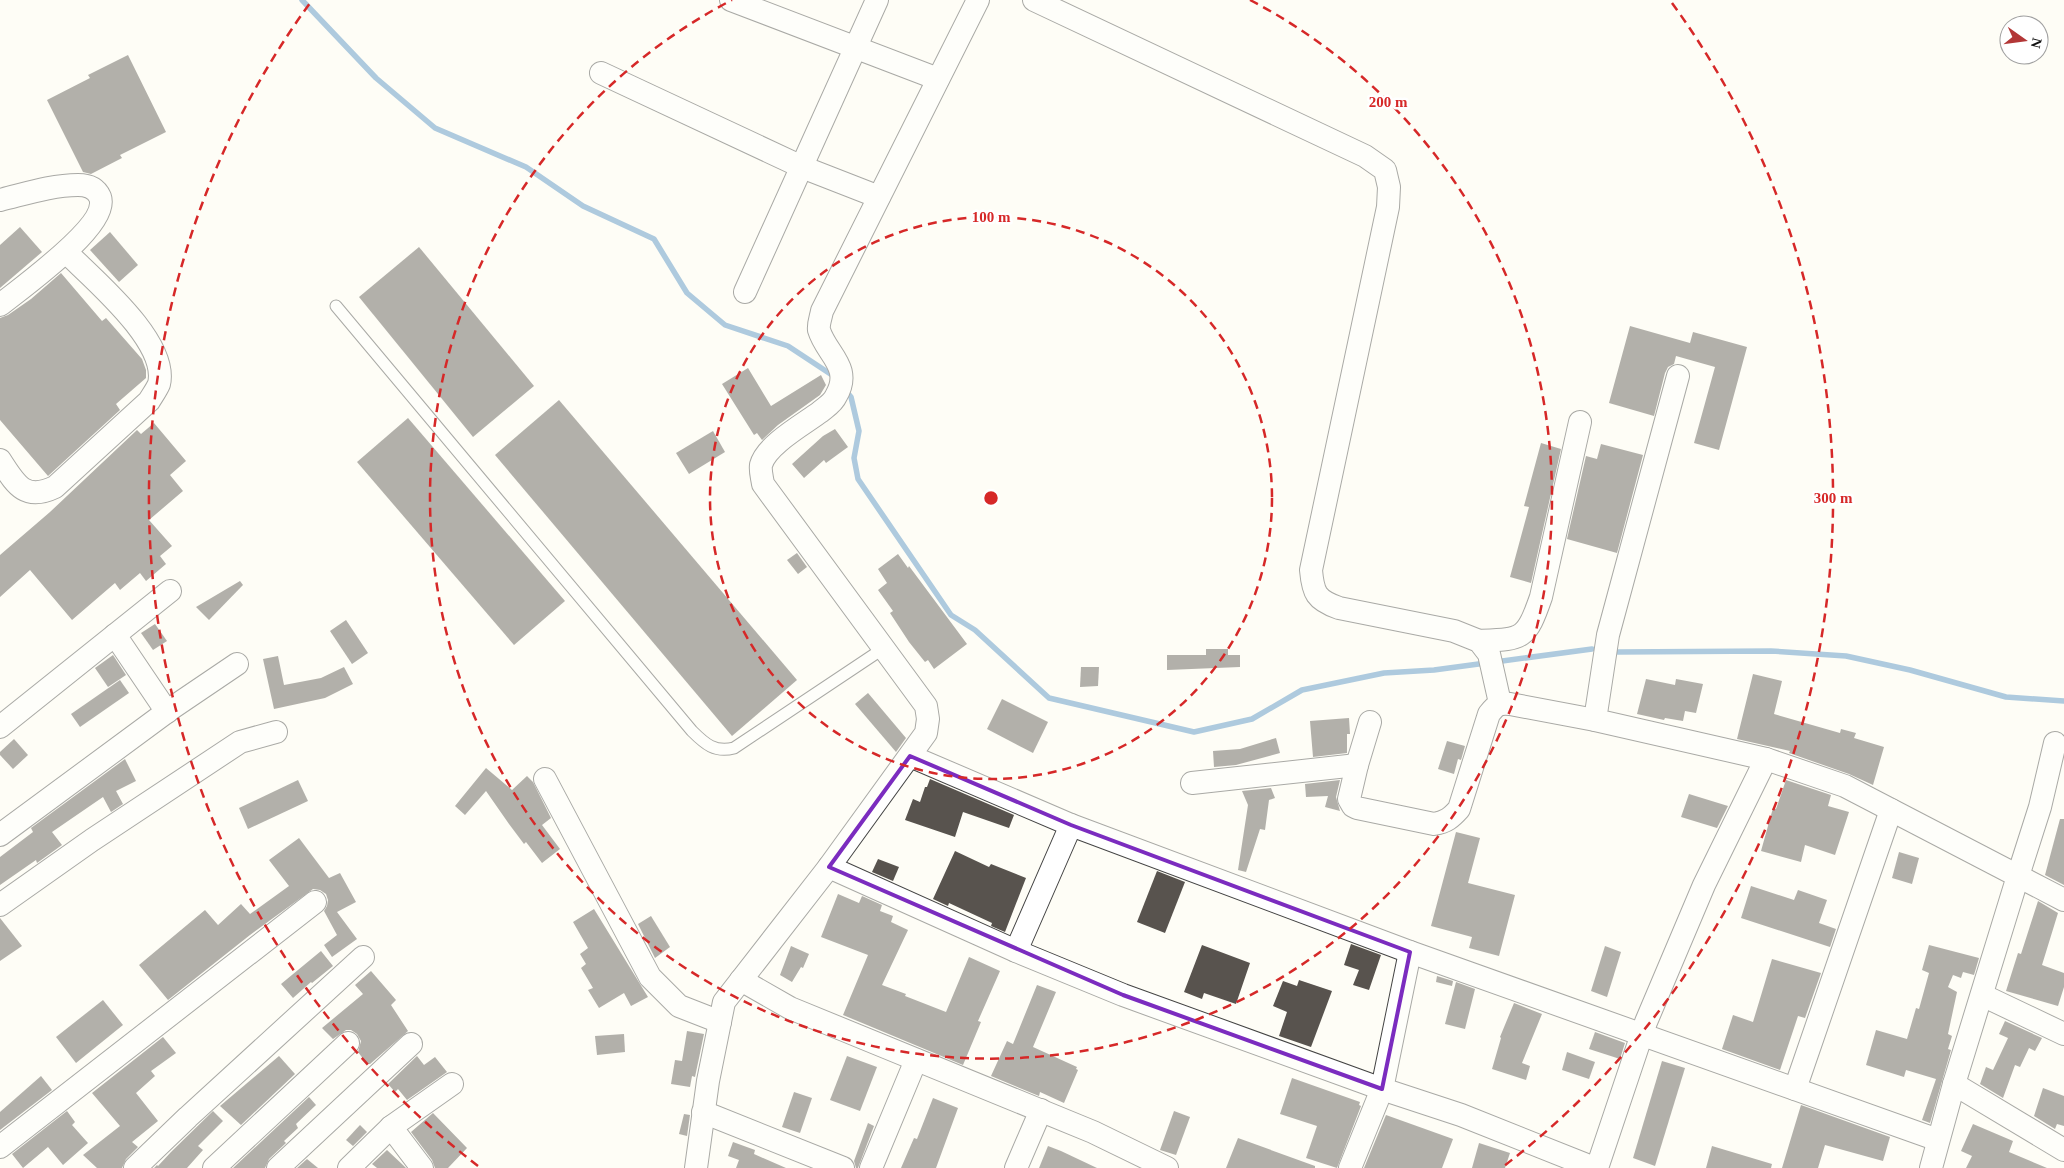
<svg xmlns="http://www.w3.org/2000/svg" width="2064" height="1168" viewBox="0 0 2064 1168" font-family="'Times New Roman',serif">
	<rect width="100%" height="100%" fill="#fefdf6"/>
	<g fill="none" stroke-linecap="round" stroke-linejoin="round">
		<g stroke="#4e8cc0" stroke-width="5.5">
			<polyline points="302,0 376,78 435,128 526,167 583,206 654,239 687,293 725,325 788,346 835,377"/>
			<polyline points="845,390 851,397 859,431 854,458 858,479 951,615 975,630 1049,698 1194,732 1252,719 1302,690 1384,673 1434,670 1486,663"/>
			<polyline points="1618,652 1771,651 1846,656 1910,670 2006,697 2064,701"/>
			<polyline points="1495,662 1592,649"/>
		</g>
	</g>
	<g fill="#58534e">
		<polygon points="128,55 166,132 120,155 122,158 91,174 83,172 47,100 90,78 88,75"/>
		<polygon points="20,227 42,252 0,288 0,245"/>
		<polygon points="110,232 138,265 119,282 90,250"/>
		<polygon points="419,247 534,386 473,437 359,297"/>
		<polygon points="61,273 102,321 106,318 142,359 146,370 146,378 116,404 120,410 48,476 0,420 0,318 8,315 31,299"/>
		<polygon points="1630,326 1690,343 1693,332 1747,347 1719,450 1694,443 1715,367 1676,356 1674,364 1668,367 1665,373 1654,416 1609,403"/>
		<polygon points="748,368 771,406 821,375 826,385 820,395 778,425 762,440 757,433 754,435 722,384"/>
		<polygon points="559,400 797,680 732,736 495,455"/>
		<polygon points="408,418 565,601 514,645 357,462"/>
		<polygon points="154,423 186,461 170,475 183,491 149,520 172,546 160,556 166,564 146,581 140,573 120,590 115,583 72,620 30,570 0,597 0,555 50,512 137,430 141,434"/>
		<polygon points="835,429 848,447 826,463 824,460 804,478 792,464 823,436"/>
		<polygon points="713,431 725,452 689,474 676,453"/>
		<polygon points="1541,443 1561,449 1531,583 1510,577 1529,507 1524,506"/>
		<polygon points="1601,444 1643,455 1617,553 1567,539 1586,456 1597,459"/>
		<polygon points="797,553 807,567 798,574 787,560"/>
		<polygon points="898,554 908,568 909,566 967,644 934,669 928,660 925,662 909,642 890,613 893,611 878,590 887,583 878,569"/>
		<polygon points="240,581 243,585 209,620 196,607"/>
		<polygon points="346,620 368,653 352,664 330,631"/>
		<polygon points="155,624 167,641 153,650 141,633"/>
		<polygon points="1206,649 1228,649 1228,655 1240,655 1240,667 1167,670 1167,655 1206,655"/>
		<polygon points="113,655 126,675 108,687 95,668"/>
		<polygon points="278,656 284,685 321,678 344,667 353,684 325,698 274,709 263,659"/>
		<polygon points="1081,667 1099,667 1098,686 1080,687"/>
		<polygon points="1753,674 1782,681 1774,714 1840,733 1841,729 1856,733 1854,738 1884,747 1873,785 1849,774 1789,753 1790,751 1737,739"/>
		<polygon points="1646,679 1675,685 1676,679 1703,684 1696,713 1685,711 1683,721 1665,718 1664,720 1637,714"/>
		<polygon points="120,680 129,693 80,727 71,714"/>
		<polygon points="868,693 906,738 896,752 855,704"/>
		<polygon points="1002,699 1048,722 1033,753 987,729"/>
		<polygon points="1349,718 1350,734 1347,734 1347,753 1313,757 1310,721"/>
		<polygon points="1276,738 1280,753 1236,765 1214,767 1213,751 1240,749"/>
		<polygon points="14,739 28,755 13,769 0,755 0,752"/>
		<polygon points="1447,741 1465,746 1461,760 1458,759 1454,774 1438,769"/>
		<polygon points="125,759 136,781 116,791 123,804 111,812 103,797 52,832 62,845 37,863 36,860 0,885 0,857 33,832 31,828"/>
		<polygon points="486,768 512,790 527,776 533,782 551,818 542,825 560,849 542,863 526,842 524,844 509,824 486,791 465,815 455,806"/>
		<polygon points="930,779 1014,815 1009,828 963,812 955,837 905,820 913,799 920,802 925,787 927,787"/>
		<polygon points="298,780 308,801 248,829 239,808"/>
		<polygon points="1340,780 1336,797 1340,811 1325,807 1328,796 1306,797 1305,784"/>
		<polygon points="1786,780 1831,795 1828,806 1849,812 1835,855 1805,845 1801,862 1761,851 1773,808 1776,809"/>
		<polygon points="1271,788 1275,798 1269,800 1265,830 1260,829 1246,872 1238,870 1248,805 1242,791"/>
		<polygon points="1689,794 1728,806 1717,828 1681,817"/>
		<polygon points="2060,819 2064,819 2064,885 2045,875"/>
		<polygon points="1456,832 1480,838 1468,883 1515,895 1499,956 1469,948 1472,937 1431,926"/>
		<polygon points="299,838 329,878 340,873 356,902 337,912 357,939 332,957 324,945 337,935 324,911 327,906 328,900 326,894 320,890 313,889 250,935 168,1000 139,965 205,910 218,925 241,904 250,914 289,886 269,860"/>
		<polygon points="955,851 989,867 991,864 1026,878 1005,932 991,926 992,923 949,903 948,906 933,899"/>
		<polygon points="1899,852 1919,858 1912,884 1892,878"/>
		<polygon points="878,859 899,867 893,881 872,872"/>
		<polygon points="1157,871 1185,882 1165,933 1137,922"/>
		<polygon points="1751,886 1794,900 1798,890 1827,900 1819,923 1836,929 1830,947 1741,918"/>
		<polygon points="838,894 859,903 862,896 882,905 880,911 893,916 891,922 908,930 882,985 906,994 905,996 946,1012 969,957 1000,971 978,1021 981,1022 963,1065 843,1015 868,955 821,937"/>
		<polygon points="2038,901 2058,913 2042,965 2064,973 2064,987 2058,1006 2006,991 2018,953 2021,954"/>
		<polygon points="594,909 648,997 631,1006 624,993 599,1008 588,990 593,988 581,968 586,964 580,954 588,948 573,922"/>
		<polygon points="651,916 670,947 655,958 638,924"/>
		<polygon points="0,918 22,946 0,961"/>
		<polygon points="1351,944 1381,955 1369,990 1353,985 1359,970 1344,965"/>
		<polygon points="1202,945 1250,963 1236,1004 1204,993 1202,999 1184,992"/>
		<polygon points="1929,945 1979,958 1974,975 1963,972 1961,978 1953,975 1948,987 1957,992 1948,1034 1952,1036 1948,1049 1951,1050 1930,1123 1922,1120 1936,1079 1906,1070 1904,1077 1866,1065 1876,1030 1907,1039 1916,1008 1919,1009 1929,973 1922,970"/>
		<polygon points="791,946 809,954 803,968 801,967 792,982 780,975"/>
		<polygon points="1605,946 1621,952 1607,997 1591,991"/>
		<polygon points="321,951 333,966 312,983 311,982 293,998 281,984"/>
		<polygon points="1772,959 1821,973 1805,1018 1798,1016 1780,1070 1722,1049 1733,1015 1753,1022"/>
		<polygon points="371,971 396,1000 391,1005 408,1031 370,1064 367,1064 358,1052 361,1041 357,1034 351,1030 346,1030 333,1039 322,1028 363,994 355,985"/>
		<polygon points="1437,976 1453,981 1452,986 1436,982"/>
		<polygon points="1299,980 1332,991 1311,1047 1279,1036 1287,1012 1273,1006 1283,981 1297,986"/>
		<polygon points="1456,982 1475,989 1465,1029 1445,1024"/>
		<polygon points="1037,985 1056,992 1033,1047 1077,1067 1076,1069 1078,1070 1064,1103 1040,1092 1039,1096 991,1076 1007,1041 1013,1044"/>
		<polygon points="103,1000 123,1025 76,1063 56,1037"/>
		<polygon points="1514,1003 1542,1014 1522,1063 1530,1066 1526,1080 1492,1069 1501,1038 1500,1037"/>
		<polygon points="2005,1021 2042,1038 2035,1051 2029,1048 2020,1067 2015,1065 2003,1098 1980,1084 1986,1067 1993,1070 2008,1038 1999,1034"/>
		<polygon points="687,1031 704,1034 695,1077 692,1076 690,1087 671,1084 675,1060 682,1061"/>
		<polygon points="1595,1032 1625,1043 1620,1059 1589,1049"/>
		<polygon points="624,1034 625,1052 597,1055 595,1036"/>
		<polygon points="163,1037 176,1053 151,1071 155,1076 136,1093 158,1121 132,1142 138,1147 126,1159 122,1168 97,1168 83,1155 120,1126 92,1093"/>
		<polygon points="1567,1052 1595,1062 1589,1079 1562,1070"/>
		<polygon points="279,1056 295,1074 241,1125 220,1106"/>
		<polygon points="417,1056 424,1065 435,1057 447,1072 407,1100 398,1089 395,1092 388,1084"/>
		<polygon points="847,1056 877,1067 860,1111 830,1100"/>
		<polygon points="1662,1061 1685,1068 1655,1166 1633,1158"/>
		<polygon points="41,1076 52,1090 0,1130 0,1112"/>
		<polygon points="1292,1078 1360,1102 1359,1105 1361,1106 1337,1168 1306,1158 1317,1126 1280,1114"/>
		<polygon points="2043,1088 2064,1096 2064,1126 2057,1124 2055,1129 2034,1116"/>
		<polygon points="794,1092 812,1098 800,1133 782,1127"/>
		<polygon points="309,1097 316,1105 296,1124 298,1128 284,1141 286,1143 269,1159 265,1168 233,1168"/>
		<polygon points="933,1098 958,1108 936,1168 901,1168 914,1138 917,1139"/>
		<polygon points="1801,1105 1890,1137 1883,1161 1825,1145 1818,1168 1782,1168"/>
		<polygon points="67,1111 75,1122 72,1125 88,1143 63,1165 48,1147 23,1168 12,1154"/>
		<polygon points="213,1111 223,1121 198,1146 203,1150 187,1168 154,1168 157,1165 158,1166 171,1152"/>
		<polygon points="1174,1111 1190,1117 1176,1155 1160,1150"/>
		<polygon points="433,1113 467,1148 448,1168 435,1168 432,1160 411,1132"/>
		<polygon points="684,1114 690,1115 687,1136 679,1134"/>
		<polygon points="1386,1115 1453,1139 1442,1168 1364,1168"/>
		<polygon points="868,1123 874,1126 858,1168 856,1168 854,1161"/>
		<polygon points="1973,1124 2013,1141 2009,1152 2047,1168 1966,1168 1972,1156 1961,1151"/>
		<polygon points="360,1125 367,1132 353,1146 346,1140"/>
		<polygon points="1238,1138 1315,1166 1315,1168 1226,1168"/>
		<polygon points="733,1142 755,1150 754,1154 786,1168 736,1168 739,1160 728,1156"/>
		<polygon points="1479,1143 1510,1153 1505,1168 1472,1168"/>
		<polygon points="1048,1146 1061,1151 1097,1168 1039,1168"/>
		<polygon points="1712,1146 1772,1164 1771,1168 1706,1168"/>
		<polygon points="387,1150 404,1166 406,1168 377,1168 372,1164"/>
		<polygon points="307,1159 318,1168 297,1168"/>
	</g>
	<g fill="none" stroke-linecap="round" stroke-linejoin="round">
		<defs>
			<path id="lane" d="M336,306L692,731C705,744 715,753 734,748L884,648"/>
			<g id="street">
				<polyline points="731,0 938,79"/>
				<path d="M1034,0L1365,156L1385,170L1389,187L1388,207L1311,570C1313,593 1316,600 1339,608L1454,631L1479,641L1489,654L1500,703"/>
				<polyline points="601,73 802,167 879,197"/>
				<path d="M0,200C25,194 52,185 78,185C88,185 96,188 100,197C110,225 21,288 0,305"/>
				<polyline points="745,292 877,0"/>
				<polyline points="1678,376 1608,635 1595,720 1766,759 1845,786 2018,876 1954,1084 1931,1168"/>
				<path d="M0,460C15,483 24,502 55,487L149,401C152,396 157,389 159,384C169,342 94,280 66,252"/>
				<polyline points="115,635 167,712"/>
				<path d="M1479,641C1523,639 1526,640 1541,597L1580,422"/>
				<path d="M1370,722L1357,765L1349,799L1353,806L1357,808L1434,824C1446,822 1451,818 1459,809L1489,714C1496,705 1499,703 1510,704L1595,720"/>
				<polyline points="0,727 170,591"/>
				<polyline points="2055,743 2040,807 2018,876 2064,900"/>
				<polyline points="910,756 1071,825 1410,952 1938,1140"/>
				<polyline points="545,779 650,977 679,1006 720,1022"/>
				<polyline points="1192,783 1357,765"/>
				<polyline points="0,835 172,708 237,664"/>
				<polyline points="829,867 1016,951 1123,995 1382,1089 1461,1115 1594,1168"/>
				<polyline points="0,905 92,840 240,742 276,732"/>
				<polyline points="1016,951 1071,825"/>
				<polyline points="741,980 790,1008 1093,1132 1167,1168"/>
				<polyline points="1982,995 2064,1034"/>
				<polyline points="1954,1084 2064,1150"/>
				<polyline points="1795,1089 1891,810"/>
				<polyline points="703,1112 843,1168"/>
				<polyline points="391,1127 422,1168"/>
				<polyline points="0,1147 315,902"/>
				<polyline points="135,1168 188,1117 363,957"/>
				<polyline points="214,1168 348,1043"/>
				<polyline points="278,1168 411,1044"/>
				<polyline points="349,1168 391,1127 452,1084"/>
				<path d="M696,1168L708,1081L724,1002L829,867L926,733L928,719L926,706L763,484C762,477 760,471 761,465C766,445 804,424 820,412C826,407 833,403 836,396C853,367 826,354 819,330C818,324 821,317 822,311L978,0"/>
				<polyline points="871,1168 916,1060"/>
				<polyline points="1016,1168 1041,1110"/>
				<polyline points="1350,1168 1382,1089 1410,952"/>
				<polyline points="1597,1168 1646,1022 1704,885 1766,759"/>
			</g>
		</defs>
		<use href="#lane" stroke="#444" stroke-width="13"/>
		<use href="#street" stroke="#444" stroke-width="24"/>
		<use href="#lane" stroke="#fff" stroke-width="11"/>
		<use href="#street" stroke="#fff" stroke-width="22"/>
	</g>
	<path d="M0 0H2064V1168H0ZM910,756L1071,825L1410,952L1382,1089L1123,995L829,867Z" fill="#fefdf6" fill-opacity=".55" fill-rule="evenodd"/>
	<path fill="none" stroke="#7b2cbf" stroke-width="4" stroke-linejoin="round" d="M910,756L1071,825L1410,952L1382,1089L1123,995L829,867Z"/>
	<g fill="none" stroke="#d62828" stroke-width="2.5" stroke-dasharray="9 6">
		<circle cx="991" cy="498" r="281"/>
		<path d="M1250 0A561 561 0 1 1 732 0"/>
		<path d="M478 1166A842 842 0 0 1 310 3M1672 3A842 842 0 0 1 1504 1166"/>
	</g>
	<circle cx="991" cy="498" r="8" fill="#d62828" stroke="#fff" stroke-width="2.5"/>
	<g font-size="15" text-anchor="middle" font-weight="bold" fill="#d62828" stroke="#fff" stroke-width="5" stroke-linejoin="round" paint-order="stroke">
		<text x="1388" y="107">200 m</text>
		<text x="991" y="222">100 m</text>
		<text x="1833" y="503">300 m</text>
	</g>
	<g transform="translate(2024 40) rotate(104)"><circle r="24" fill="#ffffff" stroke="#a0a0a0"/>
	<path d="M0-4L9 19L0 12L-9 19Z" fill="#b33737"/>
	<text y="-8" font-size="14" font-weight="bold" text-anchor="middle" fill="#111111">N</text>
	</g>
</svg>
